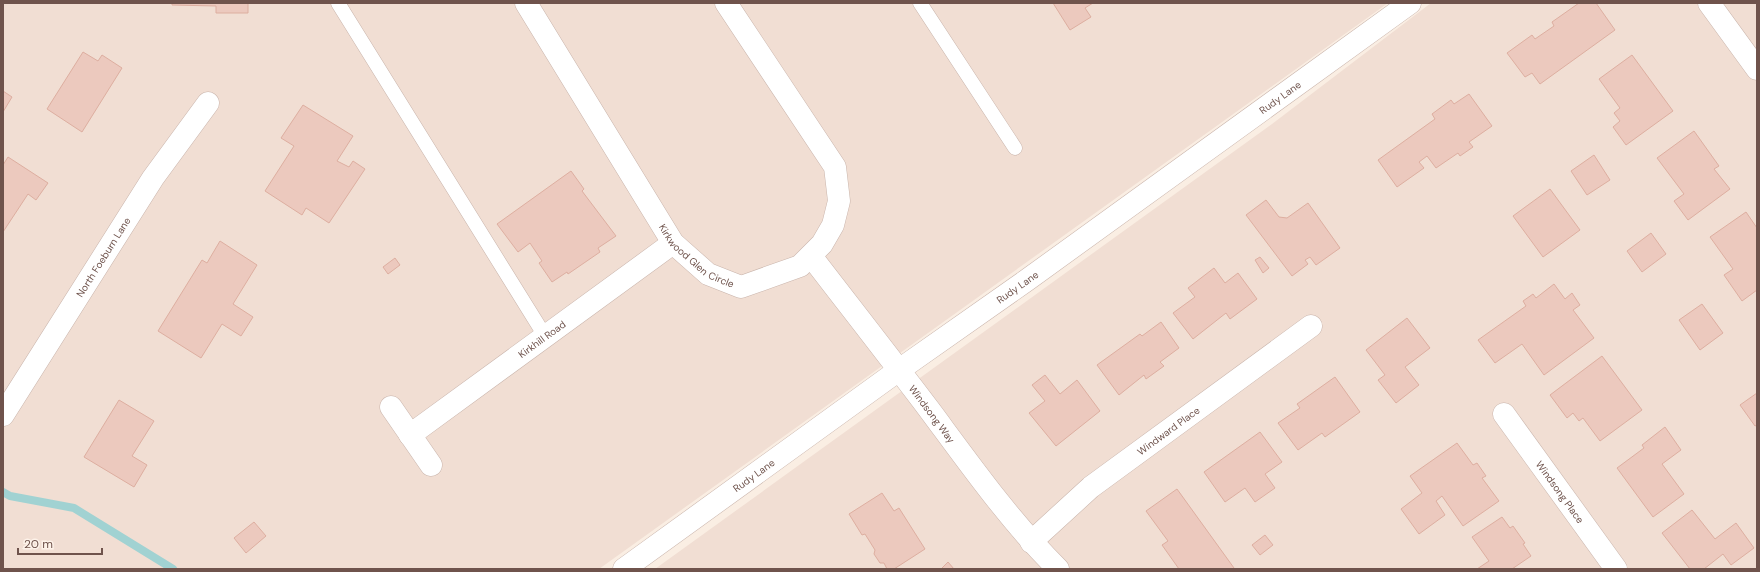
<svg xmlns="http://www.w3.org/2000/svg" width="1760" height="572" viewBox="0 0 1760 572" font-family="'DM Sans',sans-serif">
	<rect width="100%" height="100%" fill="#faeee3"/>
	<g fill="#f1ded3">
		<polygon points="3,3 1388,3 599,569 3,569"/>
		<polygon points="1431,3 1757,3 1757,569 655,569 1272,124"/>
	</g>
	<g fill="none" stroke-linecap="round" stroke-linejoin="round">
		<polyline stroke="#a1d2d2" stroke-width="8" points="3,492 10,496 74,508 173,569"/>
	</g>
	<g fill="#ecc9be" stroke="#ddaea0">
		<polygon points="172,3 248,3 248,13 216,13 216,6 172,5"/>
		<polygon points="1053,3 1093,3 1085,8 1091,17 1070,30"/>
		<polygon points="1579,3 1596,3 1615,30 1540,84 1532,73 1525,77 1507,53 1532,35 1535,39 1554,26 1552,22"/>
		<polygon points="83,52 98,61 102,55 122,68 82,132 47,109"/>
		<polygon points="1632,55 1673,111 1626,145 1613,127 1620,121 1614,113 1620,108 1599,79"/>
		<polygon points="3,91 12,97 3,112"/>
		<polygon points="1469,94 1492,126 1469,142 1473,147 1460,156 1458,153 1436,168 1427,156 1419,162 1424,168 1397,187 1378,160 1435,119 1432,114 1451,100 1454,104"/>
		<polygon points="303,105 353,136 337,161 349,167 353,161 365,169 329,223 306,208 302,215 265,191 294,146 281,138"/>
		<polygon points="1694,131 1719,166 1714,169 1730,189 1688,220 1674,201 1684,194 1657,158"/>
		<polygon points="1594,155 1610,180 1587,195 1571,171"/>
		<polygon points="8,157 48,183 36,200 28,194 3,232 3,165"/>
		<polygon points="571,171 584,189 582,191 616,236 598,248 600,252 568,274 567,272 552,282 539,263 542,261 530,243 518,252 497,224"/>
		<polygon points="1550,189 1580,230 1543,257 1513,216"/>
		<polygon points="1266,200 1279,217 1287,218 1308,203 1340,248 1316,265 1310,257 1305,260 1308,264 1292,276 1246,215"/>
		<polygon points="1746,212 1757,228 1757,290 1742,301 1724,275 1733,269 1710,237"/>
		<polygon points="1651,233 1666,254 1642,272 1627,251"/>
		<polygon points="220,241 257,265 233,304 253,317 241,336 222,324 201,358 158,331 202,260 207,263"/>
		<polygon points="1260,257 1269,268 1263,273 1255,260"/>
		<polygon points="395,258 400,265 388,274 383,267"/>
		<polygon points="1214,268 1225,283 1238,273 1257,299 1230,319 1226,313 1193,339 1173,313 1195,297 1188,288"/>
		<polygon points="1554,284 1565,299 1572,293 1580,305 1573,310 1594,338 1544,375 1522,344 1495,363 1478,340 1526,306 1523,301 1533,294 1536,298"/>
		<polygon points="1702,304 1723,333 1700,350 1679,320"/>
		<polygon points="1407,318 1430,348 1405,367 1419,385 1396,403 1378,380 1385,375 1366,350"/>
		<polygon points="1161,322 1179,348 1160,362 1164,366 1146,379 1144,375 1119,395 1097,365 1140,334 1142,336"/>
		<polygon points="1602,356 1642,410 1600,441 1583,418 1579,421 1573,413 1567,418 1550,395"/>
		<polygon points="1045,375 1060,394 1077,380 1100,411 1056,446 1029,413 1045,401 1032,385"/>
		<polygon points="1335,377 1360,412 1325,437 1322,433 1298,450 1278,423 1300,408 1297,404"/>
		<polygon points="1757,393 1757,425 1755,426 1740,405"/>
		<polygon points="119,400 154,421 132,456 147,465 134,487 84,457"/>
		<polygon points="1665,427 1681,450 1662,464 1684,494 1653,517 1617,468 1644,448 1642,445"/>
		<polygon points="1260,432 1282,462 1265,474 1275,488 1255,502 1245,488 1225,502 1204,472"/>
		<polygon points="1457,443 1473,465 1477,463 1486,476 1482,478 1499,501 1463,526 1442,496 1436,501 1445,515 1419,534 1401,509 1422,493 1410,476"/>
		<polygon points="1177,489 1234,568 1233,569 1179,569 1162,545 1168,541 1146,511"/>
		<polygon points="882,493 894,511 899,508 925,549 894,569 887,569 884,563 880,563 874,554 875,550 865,534 862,535 849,514"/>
		<polygon points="1692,510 1715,539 1736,523 1754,548 1731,565 1723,554 1704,569 1690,569 1662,533"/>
		<polygon points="1502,517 1510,528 1513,526 1525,543 1523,544 1531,556 1512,569 1477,569 1489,561 1472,537"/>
		<polygon points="254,522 266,536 246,553 234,538"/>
		<polygon points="1265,535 1273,545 1260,555 1252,545"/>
		<polygon points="948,562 954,569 941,569"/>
	</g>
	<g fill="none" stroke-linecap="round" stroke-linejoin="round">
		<defs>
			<g id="service">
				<polyline points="338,3 545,336"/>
				<polyline points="920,3 1015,148"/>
			</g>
			<g id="minor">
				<path id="s1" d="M526,3L673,243L708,274L741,287L800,266L822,244L833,225L839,201L835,167L726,3"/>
				<polyline points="1709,3 1757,69"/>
				<path id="s2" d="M811,256C851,308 891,359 931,412C971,466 1010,521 1058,569"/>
				<polyline points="391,407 431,465"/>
				<path id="s3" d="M1504,414L1616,569"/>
				<path id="s4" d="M3,415L153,178L208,103"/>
				<path id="s5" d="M410,435L673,243"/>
				<path id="s6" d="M1031,542L1091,487L1311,326"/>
				<path id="s7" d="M624,569L899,370L1027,280L1410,3"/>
			</g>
		</defs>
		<use href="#service" stroke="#c9b4ab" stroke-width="15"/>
		<use href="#minor" stroke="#c9b4ab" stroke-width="23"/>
		<use href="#service" stroke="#fff" stroke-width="14"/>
		<use href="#minor" stroke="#fff" stroke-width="22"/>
	</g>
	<g text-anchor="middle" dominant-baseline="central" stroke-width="3" stroke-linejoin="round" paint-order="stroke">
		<g font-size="10" fill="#6f534c" stroke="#fdf2e9">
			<text stroke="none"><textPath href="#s7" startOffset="808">Rudy Lane</textPath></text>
			<text stroke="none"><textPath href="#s1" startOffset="308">Kirkwood Glen Circle</textPath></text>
			<text stroke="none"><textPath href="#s4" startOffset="187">North Foeburn Lane</textPath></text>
			<text stroke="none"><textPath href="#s7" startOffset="484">Rudy Lane</textPath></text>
			<text stroke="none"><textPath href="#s5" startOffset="163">Kirkhill Road</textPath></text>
			<text stroke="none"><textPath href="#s2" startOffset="199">Windsong Way</textPath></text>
			<text stroke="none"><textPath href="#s6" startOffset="177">Windward Place</textPath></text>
			<text stroke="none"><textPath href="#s7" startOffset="160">Rudy Lane</textPath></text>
			<text stroke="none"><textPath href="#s3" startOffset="96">Windsong Place</textPath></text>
		</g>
	</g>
	<rect width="1760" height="572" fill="none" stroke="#6f534c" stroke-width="8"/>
	<path d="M18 548v6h84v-6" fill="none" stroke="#6f534c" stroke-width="2"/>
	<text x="24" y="548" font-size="12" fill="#6f534c" stroke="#fdf2e9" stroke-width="3" paint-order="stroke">20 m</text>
</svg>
